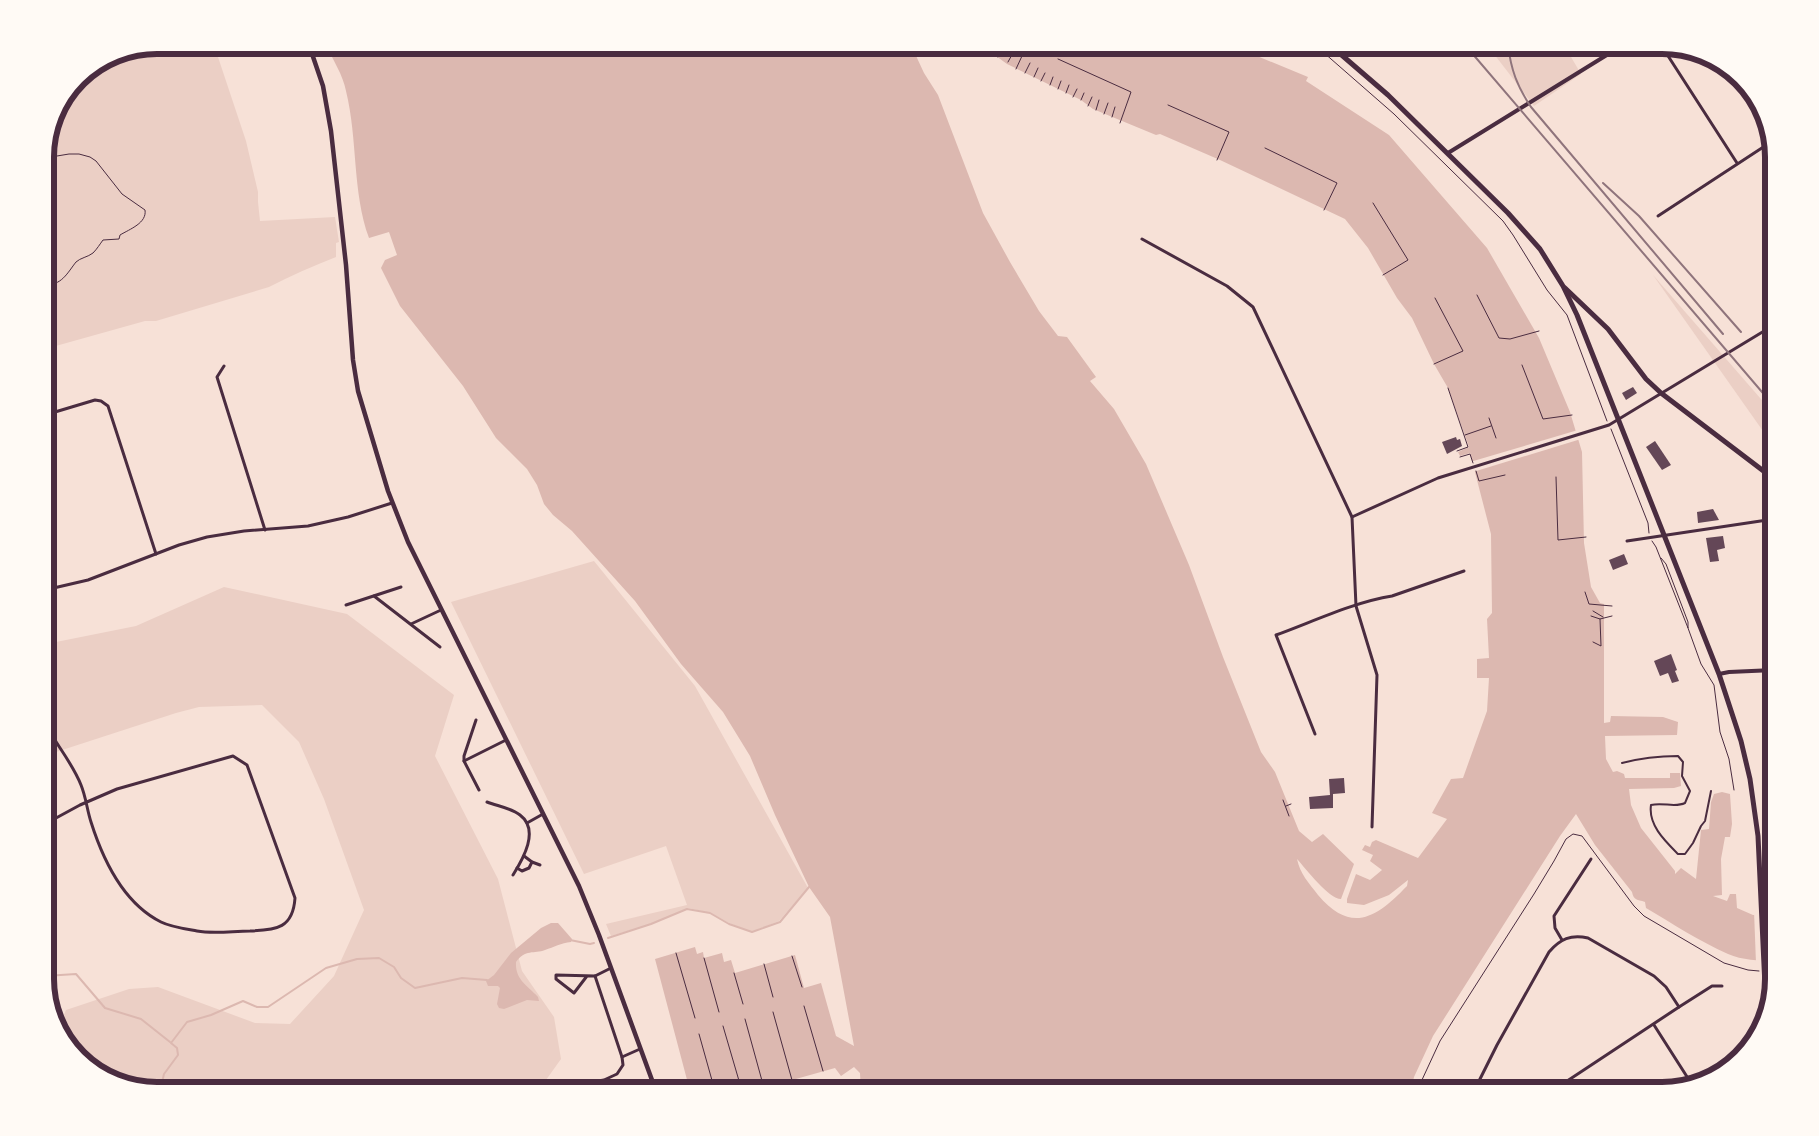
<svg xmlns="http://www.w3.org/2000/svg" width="1819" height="1136" viewBox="0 0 1819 1136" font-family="Commissioner,sans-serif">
	<rect width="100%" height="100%" fill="#f7e1d7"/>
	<g fill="#ebcfc5">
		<path d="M157,45H212L217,54L246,141L258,192V202L260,221L335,217L339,242L336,243V257C313,266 290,276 269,287L156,321H145L45,349V150L56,107L78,77L114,53Z"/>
		<polygon points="1487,45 1564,45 1581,74 1534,106"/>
		<polygon points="1653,275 1774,414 1774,446 1770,441"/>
		<polygon points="594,561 695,686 808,888 779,921 752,932 729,923 711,913 688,908 651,924 611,936 606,924 687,905 666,846 584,874 451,602"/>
		<polygon points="224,587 347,614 454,695 435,756 498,879 522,971 554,1017 561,1059 546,1080 547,1091 157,1091 101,1076 60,1035 58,1029 66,1010 129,989 158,987 255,1023 290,1024 334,976 364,910 324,799 299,742 262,705 199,707 176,713 56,752 45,758 45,657 56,642 136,626"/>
	</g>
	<g fill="#dcb8b0">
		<path d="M326,45H911L924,73L938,95L983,213L1010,262L1039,311L1058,336L1067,337L1096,377L1090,381L1114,409L1146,464L1189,565L1223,657L1261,752L1275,772L1299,831L1312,842L1323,834L1354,864L1341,899C1329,899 1306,869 1297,859C1300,874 1309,883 1318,895C1352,935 1377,917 1407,886L1408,880L1389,895L1364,905L1347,903V899L1356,874L1370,880L1382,870L1370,861L1373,855L1362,850L1365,845L1370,847L1372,842L1376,840L1418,858L1447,819L1432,813L1451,779L1463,778L1487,711L1489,678H1477V659L1489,658L1487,619L1492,613L1491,534L1470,453L1460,456L1458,452L1469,447L1448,388L1434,364L1412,318L1397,298L1368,248L1345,219L1220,160L1160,134L1156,135L1093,109L1081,100L1007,64L981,45H1208L1217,50L1245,51L1308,77L1306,81L1389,135L1487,248L1539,338L1570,412L1582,452L1584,543L1591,587L1600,603L1604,604V723L1610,722L1611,716L1663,717L1678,722L1677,735L1605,736L1606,759L1613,772L1617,771L1624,774L1625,778H1670V773H1680L1681,786L1674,788L1629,789L1631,805L1641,828L1675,871V874L1681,868L1696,879L1701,830L1709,829L1711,802L1714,794L1722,792L1730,794L1732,824L1730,837H1725L1721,859L1722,895L1713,896L1727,901L1730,894H1736L1737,908L1753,915L1774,914V961C1759,961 1742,960 1728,954C1699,941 1673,924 1646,908L1645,902C1637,899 1634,901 1632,892L1595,845L1576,814L1560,836L1433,1036L1414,1077L1412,1085V1091H861L860,1073L854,1067L841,1076L835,1068L753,1091H690L655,959L695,947L697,954L703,952L704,958L722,953L724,962L731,960L735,973L795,955L804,988L821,983L836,1036L854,1046L830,917L809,887L775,815L750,756L723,712L681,664L635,601L572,531L553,515L544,504L537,485L527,469L496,438L463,386L400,306L381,268L385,260L397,255L389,232L369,238C352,191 358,140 346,91C343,75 333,60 326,45Z"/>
		<path d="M551,923H558L572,939L571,942C561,943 554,947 545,950C534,954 525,949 516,962C515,980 527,985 538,997L539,1001L527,1000L504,1009L499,1008L497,1004L500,988L498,986H488L486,981L494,975L511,953L541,928Z"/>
	</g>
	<g fill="#f7e1d7">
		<polygon points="1578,430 1581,439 1473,472 1470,462"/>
		<polygon points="1754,911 1770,912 1772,964 1756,963"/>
	</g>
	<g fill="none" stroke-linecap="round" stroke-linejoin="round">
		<g stroke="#dcb8b0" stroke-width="2">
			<polyline points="608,938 651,924 687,909 710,913 729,924 752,932 780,922 809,887"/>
			<polyline points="570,940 590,944 594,943"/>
			<polyline points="45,976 76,974 105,1008 141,1019 170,1042"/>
			<polyline points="160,1091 164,1074 178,1055 177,1048 171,1043 187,1022 211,1015 243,1001 257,1007 268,1007 326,968 357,959 379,958 394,967 401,978 415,988 462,978 487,980"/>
		</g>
	</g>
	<g fill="#644757">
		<polygon points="1633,387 1637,393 1626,400 1622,393"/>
		<polygon points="1456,437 1457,440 1460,439 1462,446 1447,454 1442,442"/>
		<polygon points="1655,441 1671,465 1662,470 1646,447"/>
		<polygon points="1713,509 1719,520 1698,523 1697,512"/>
		<polygon points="1723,536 1725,548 1717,550 1719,561 1710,562 1706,538"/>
		<polygon points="1624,554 1628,564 1613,570 1609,560"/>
		<polygon points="1671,654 1677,670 1675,671 1679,681 1672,683 1668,673 1660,676 1654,661"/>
		<polygon points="1344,778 1345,793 1333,794 1333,808 1310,809 1309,797 1330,795 1329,779"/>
	</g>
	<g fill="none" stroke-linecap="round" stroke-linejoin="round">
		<g stroke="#4a2c40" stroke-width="1">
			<polyline points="1315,45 1394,114 1503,221 1513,235 1547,290 1567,315 1607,421"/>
			<polyline points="982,46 983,45"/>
			<polyline points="989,51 992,45"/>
			<polyline points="998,57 1005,45"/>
			<polyline points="1058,59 1131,92 1120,123"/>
			<polyline points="1008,62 1014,51"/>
			<polyline points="1016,69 1022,56"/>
			<polyline points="1025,73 1030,63"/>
			<polyline points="1034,77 1038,68"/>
			<polyline points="1041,81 1045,73"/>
			<polyline points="1050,85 1053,77"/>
			<polyline points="1058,89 1061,81"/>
			<polyline points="1066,93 1069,85"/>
			<polyline points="1073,97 1077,89"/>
			<polyline points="1081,100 1084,93"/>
			<polyline points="1168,105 1229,132 1217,160"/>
			<polyline points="1088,106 1092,97"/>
			<polyline points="1096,110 1099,100"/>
			<polyline points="1104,114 1108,103"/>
			<polyline points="1112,117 1115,107"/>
			<polyline points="1265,148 1337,183 1324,210"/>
			<path d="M45,158L69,154H79L90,157L96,161L122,194L145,210C147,223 130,229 120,235L119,239L103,240C100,244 97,249 93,253C88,257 80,258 76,262C68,272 61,287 45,284"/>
			<polyline points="1373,203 1408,260 1383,275"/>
			<polyline points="1477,295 1499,338 1510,339 1539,331"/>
			<polyline points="1434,364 1463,351 1435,298"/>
			<polyline points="1522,365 1543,419 1572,415"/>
			<polyline points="1448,388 1468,447 1457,451"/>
			<polyline points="1489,418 1496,438"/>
			<polyline points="1611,429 1648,523 1649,533"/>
			<polyline points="1465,435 1491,426"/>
			<polyline points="1460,457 1470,454 1473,463"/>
			<polyline points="1476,471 1479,481 1505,475"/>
			<polyline points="1556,477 1558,540 1586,537"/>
			<polyline points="1652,541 1656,547 1688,628 1688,622 1666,564 1661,558"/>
			<polyline points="1585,592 1589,604 1612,606"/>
			<polyline points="1593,611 1603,617"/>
			<polyline points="1591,616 1600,619 1612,616"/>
			<polyline points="1688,628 1701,664 1714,685 1720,732 1729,759 1734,790"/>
			<polyline points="1593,642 1601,646 1600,619"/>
			<polyline points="1283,800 1289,816"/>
			<polyline points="1286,806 1291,804"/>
			<polyline points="676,953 695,1018"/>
			<polyline points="792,956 802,987"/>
			<polyline points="704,958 719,1012"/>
			<polyline points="764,964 773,997"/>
			<polyline points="734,973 743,1004"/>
			<polyline points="804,1006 823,1071"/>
			<polyline points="773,1012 792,1080"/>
			<polyline points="745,1019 764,1088"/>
			<polyline points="723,1026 742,1091"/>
			<polyline points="699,1034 715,1091"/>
			<polyline points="1419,1091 1421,1082 1440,1041 1534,894 1554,861 1566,839 1573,834 1582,836 1634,906 1644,916 1724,963 1748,970 1759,971"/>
		</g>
		<g stroke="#4a2c40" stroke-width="2">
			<polyline points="1768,520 1774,531"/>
			<path d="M1622,763C1641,758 1659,756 1678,756L1683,762L1682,776L1690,791L1685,803C1675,808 1663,802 1651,805C1648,825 1665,841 1678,854H1685L1693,843L1701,826L1705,821L1711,791"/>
		</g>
		<g stroke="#4a2c40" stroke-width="3">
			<polyline points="1661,45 1737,163"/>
			<polyline points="1658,216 1771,142"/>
			<polyline points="1142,239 1227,286 1253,307 1352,517 1356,606 1377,675 1372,827"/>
			<polyline points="224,366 217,377 265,530"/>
			<polyline points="45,415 95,400 101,401 108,406 156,554"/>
			<polyline points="1352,517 1438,478 1609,425 1774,325"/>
			<polyline points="1627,541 1774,519"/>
			<polyline points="45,590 88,580 179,545 207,537 244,531 308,526 348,517 392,503"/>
			<polyline points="374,596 440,647"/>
			<polyline points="346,605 401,587"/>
			<polyline points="411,624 441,610"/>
			<polyline points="476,720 464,756 464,761 479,790"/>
			<path d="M45,723C56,745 72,762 81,785C86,797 87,810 91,822C103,860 123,903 161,922C171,927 186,929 197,931C214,934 233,931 250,931C277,930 293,928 295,898L247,765L233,756L117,789L80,805L45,824"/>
			<path d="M1315,734L1276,635C1312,622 1354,602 1392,596L1464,571"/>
			<polyline points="464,761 506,740"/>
			<path d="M487,802C497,806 511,808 520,815C540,830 523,859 513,875"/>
			<polyline points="527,823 543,814"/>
			<polyline points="524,856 532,862 540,865"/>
			<polyline points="517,868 522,871 529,868 532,862"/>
			<polyline points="1562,940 1555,928 1554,916 1591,859"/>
			<polyline points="587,976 574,993 556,979 556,975 595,976 611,968"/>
			<polyline points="1679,1007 1712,986 1722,986"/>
			<polyline points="1654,1025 1691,1083"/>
			<polyline points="622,1057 640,1049"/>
			<polyline points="554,1083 558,1088 604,1080 617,1074 623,1065 622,1057 595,976"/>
			<path d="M1474,1091L1497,1045L1549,952C1560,939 1571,934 1588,938L1654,976L1666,987L1679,1007L1552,1091"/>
		</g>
		<g stroke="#4a2c40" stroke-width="4">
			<polyline points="1448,153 1623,45"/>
			<polyline points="1719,674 1729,672 1774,670"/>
		</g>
		<g stroke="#4a2c40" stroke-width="4.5">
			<polyline points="309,45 323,86 331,131 346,265 353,360 358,391 388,491 408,542 579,886 599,935 656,1091"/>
			<polyline points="1715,1077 1721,1073"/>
		</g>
		<g stroke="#4a2c40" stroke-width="5">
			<polyline points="1330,45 1388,95 1508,213 1540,249 1563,286 1577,315 1719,674 1741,741 1750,779 1758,836 1766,1008"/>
			<polyline points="1565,288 1608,329 1646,379 1661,393 1774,479"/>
		</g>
		<g stroke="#8f747c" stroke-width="2">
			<polyline points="1465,45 1774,406"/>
			<path d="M1508,45C1511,70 1517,86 1531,107L1723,334"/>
			<polyline points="1603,183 1639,216 1741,332"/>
		</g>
	</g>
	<path d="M0 0H1819V1136H0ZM157 54H1662A103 103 0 0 1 1765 157V979A103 103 0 0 1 1662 1082H157A103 103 0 0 1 54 979V157A103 103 0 0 1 157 54Z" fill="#fffaf5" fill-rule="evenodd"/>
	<path fill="none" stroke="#4a2c40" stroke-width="6" d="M157 54H1662A103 103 0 0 1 1765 157V979A103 103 0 0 1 1662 1082H157A103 103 0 0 1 54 979V157A103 103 0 0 1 157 54Z"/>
</svg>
